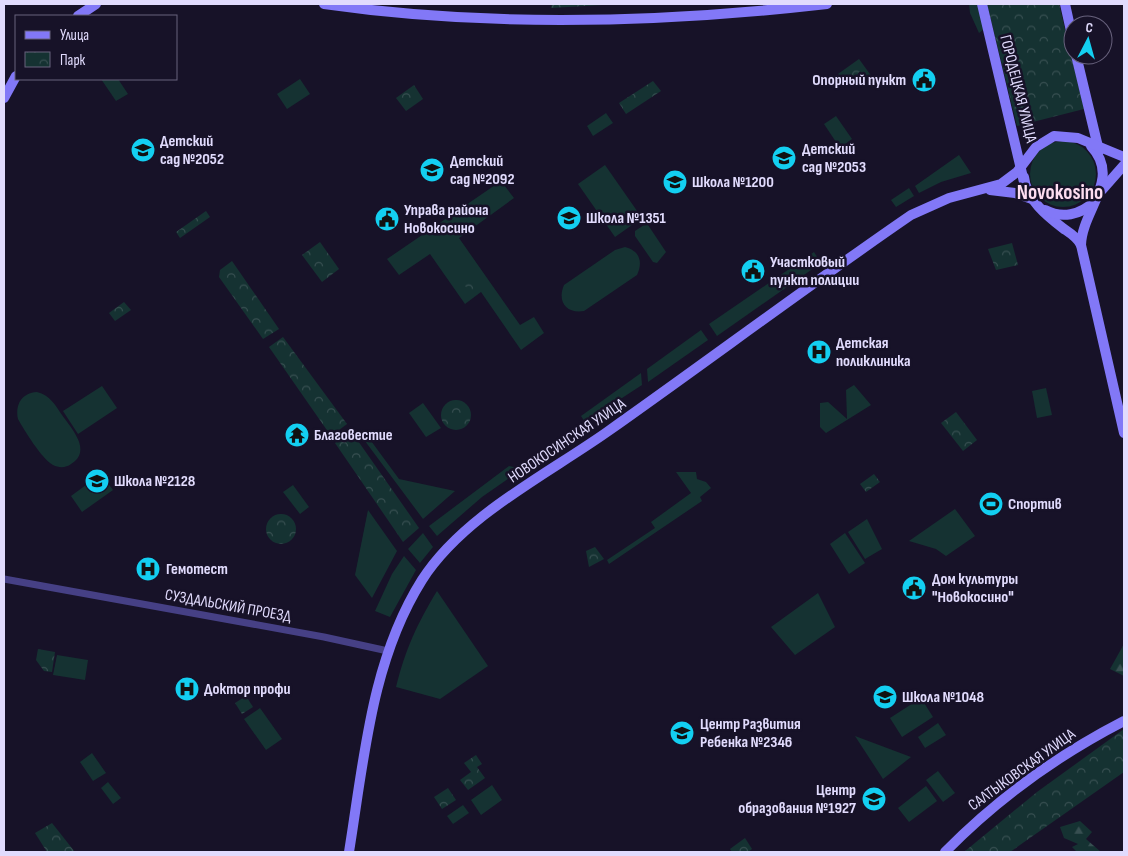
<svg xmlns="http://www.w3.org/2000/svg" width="1128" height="856" viewBox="0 0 1128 856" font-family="'Sofia Sans Condensed',sans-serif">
	<defs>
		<pattern id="forest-firs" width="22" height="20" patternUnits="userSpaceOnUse" patternTransform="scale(1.25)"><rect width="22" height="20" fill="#153232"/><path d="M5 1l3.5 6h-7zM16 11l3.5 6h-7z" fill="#374f51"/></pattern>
		<pattern id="park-crowns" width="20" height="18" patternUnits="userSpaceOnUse" patternTransform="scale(1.25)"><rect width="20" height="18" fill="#153232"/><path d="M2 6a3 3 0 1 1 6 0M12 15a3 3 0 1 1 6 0" fill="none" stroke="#374f51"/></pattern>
	</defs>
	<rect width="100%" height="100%" fill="#171228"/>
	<g fill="#153232">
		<polygon points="969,4 977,4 984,29 979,33 970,13"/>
		<polygon points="101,79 118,79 128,94 116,101"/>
		<polygon points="300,79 310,94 287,109 277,94"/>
		<polygon points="606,113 613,123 593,136 587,126"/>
		<polygon points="836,116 852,139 840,148 824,124"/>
		<circle cx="1063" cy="174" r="33"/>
		<polygon points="959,155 971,173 941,182 919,193 915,186"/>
		<polygon points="605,165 642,218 615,237 578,184"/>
		<polygon points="501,181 514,198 459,238 520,325 534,317 544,333 521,350 481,292 465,304 430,254 399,275 387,259"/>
		<polygon points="909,188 914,196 896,207 891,200"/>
		<polygon points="644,225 648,225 666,252 657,263 653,262 635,236 635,231"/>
		<path d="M625,247C640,251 643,262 637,275L584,311C566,314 557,301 564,285L615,250Z"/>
		<polygon points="814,252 821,263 717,336 709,324"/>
		<polygon points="701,330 708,340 648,382 647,369"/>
		<polygon points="641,373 642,385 585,422 581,416"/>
		<polygon points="854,385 871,405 826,433 820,427 820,403 828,402 847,419 846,390"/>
		<polygon points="102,386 117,408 78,434 63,411"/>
		<polygon points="1046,388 1052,415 1037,418 1032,391"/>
		<path d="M37,392C50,395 55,405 62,415C71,428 93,451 71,464C66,468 59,468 53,465C42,459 24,430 18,419C15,404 22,393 37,392Z"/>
		<polygon points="423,403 441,428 426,437 409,413"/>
		<polygon points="363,430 399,479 455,491 423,519 359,433"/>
		<polygon points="509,466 522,469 482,497 437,536 429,526"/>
		<polygon points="676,472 696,472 697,479 706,482 711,488 700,497 702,501 609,564 607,560 655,528 651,522 691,493"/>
		<polygon points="101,474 113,490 82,512 71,496"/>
		<polygon points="293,485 309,507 300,514 283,492"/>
		<polygon points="955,509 975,536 946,556 936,549 909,541"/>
		<polygon points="368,510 397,551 372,598 355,575"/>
		<polygon points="867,519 882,549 865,559 848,532"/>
		<polygon points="423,533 433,547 420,563 408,549"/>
		<polygon points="845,533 865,563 849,574 830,544"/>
		<polygon points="404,556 416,570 390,617 375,611 392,574"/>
		<path d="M437,591L488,666L440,699L396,687C405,650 417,624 437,591Z"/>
		<polygon points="818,593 835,627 795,655 771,627"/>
		<polygon points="57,655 88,660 85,680 53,675"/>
		<polygon points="921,698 933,717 902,737 890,718"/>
		<polygon points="260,708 282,739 266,750 244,719"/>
		<polygon points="938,723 946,735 925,748 918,737"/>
		<polygon points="855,736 911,757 883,779"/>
		<polygon points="92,753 106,773 93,781 80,762"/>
		<polygon points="938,771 955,793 943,802 926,780"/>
		<polygon points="108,782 121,798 113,804 101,788"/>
		<polygon points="492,785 502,800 481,815 471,800"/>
		<polygon points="926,786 937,801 909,822 898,808"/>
		<polygon points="463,805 469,813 453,824 447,816"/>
	</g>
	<g fill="url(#forest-firs)">
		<polygon points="1124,644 1124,676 1110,669"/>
		<polygon points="1080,821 1092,832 1086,839 1101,852 1077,852 1072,847 1078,844 1064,838 1060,827"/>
	</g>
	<g fill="url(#park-crowns)">
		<polygon points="552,4 619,4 551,8"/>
		<polygon points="987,4 1059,4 1084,109 1017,126"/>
		<polygon points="859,59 872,77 867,80 844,82 838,74"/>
		<polygon points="653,81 661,91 626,114 619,103"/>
		<polygon points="414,85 423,99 406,111 396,98"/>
		<polygon points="206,211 210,217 180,238 176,232"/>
		<polygon points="320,242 339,269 322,282 302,255"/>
		<polygon points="1012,243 1018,265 996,270 988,249"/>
		<polygon points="232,261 279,329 263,339 219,277 220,270"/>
		<polygon points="470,273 480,287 471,294 460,279"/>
		<polygon points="124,302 131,310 115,321 109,313"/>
		<polygon points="283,337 347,424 331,436 269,347"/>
		<circle cx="456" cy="415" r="15"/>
		<polygon points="956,412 977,440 963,451 941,423"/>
		<polygon points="351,431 419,528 403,542 335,443"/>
		<polygon points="874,474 880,482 866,492 860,484"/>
		<circle cx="281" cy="529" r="15"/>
		<polygon points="595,547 604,559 589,567 586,551"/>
		<polygon points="38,649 55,652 52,672 44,671 36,660"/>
		<polygon points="246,696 253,707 242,714 235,703"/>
		<polygon points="1124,729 1124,772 1010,852 964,852 1037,792"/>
		<polygon points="476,755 482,764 477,767 485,778 468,790 460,780 471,772 464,763"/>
		<polygon points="448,788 456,800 442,809 434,797"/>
		<polygon points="52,823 75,852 47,852 35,833"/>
		<polygon points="745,838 752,849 748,852 732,852 730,849"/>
	</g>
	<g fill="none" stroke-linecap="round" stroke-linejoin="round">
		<polyline stroke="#464085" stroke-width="7" points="4,579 324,637 388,651"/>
		<g stroke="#8278f7" stroke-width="10">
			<path d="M324,4C491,28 660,23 827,4"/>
			<polyline points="982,4 1024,182"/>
			<polyline points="1065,4 1073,40"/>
			<polyline points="78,16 96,4"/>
			<polyline points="1076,55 1099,151"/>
			<polyline points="4,98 16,76"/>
			<path d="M1091,146C1122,179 1082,210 1081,245L1124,433"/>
			<path d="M1024,177C1026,199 1047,216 1064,229C1070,233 1077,237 1081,245"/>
			<polyline points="990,190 1015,193 1032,199"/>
			<polyline points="1102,190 1124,165"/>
			<path d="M1045,210C1062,219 1080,215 1094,202"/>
			<path d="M349,852C364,760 371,661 422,580C463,516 546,475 607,432C709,360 809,285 911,215L949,198L1001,184L1017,172L1036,147L1054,136L1078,138L1124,157"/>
			<path d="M945,852C997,799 1058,755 1124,721"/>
		</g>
	</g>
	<defs>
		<symbol id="civic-disc" viewBox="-11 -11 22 22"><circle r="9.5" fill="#13cff1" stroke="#171228"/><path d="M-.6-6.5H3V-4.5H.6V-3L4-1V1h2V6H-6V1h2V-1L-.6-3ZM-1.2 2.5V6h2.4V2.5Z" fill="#111"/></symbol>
		<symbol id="school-disc" viewBox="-11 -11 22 22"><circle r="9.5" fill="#13cff1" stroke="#171228"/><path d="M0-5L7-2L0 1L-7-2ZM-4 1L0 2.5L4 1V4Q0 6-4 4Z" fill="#111"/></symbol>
		<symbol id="hospital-disc" viewBox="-11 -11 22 22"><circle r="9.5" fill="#13cff1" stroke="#171228"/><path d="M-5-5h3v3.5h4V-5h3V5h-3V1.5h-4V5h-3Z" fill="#111"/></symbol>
		<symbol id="temple-disc" viewBox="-11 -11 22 22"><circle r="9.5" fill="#13cff1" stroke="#171228"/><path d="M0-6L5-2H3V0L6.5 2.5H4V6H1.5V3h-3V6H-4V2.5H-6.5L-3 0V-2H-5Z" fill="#111"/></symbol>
		<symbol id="stadium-disc" viewBox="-11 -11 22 22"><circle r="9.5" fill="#13cff1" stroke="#171228"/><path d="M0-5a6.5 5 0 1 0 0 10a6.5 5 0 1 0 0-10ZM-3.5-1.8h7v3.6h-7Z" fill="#111"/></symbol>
	</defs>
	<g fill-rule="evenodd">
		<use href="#civic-disc" x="910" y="66" width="28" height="28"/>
		<use href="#school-disc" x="129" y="136" width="28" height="28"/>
		<use href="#school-disc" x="770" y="144" width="28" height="28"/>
		<use href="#school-disc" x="418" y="156" width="28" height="28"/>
		<use href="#school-disc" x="661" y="168" width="28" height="28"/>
		<use href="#school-disc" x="555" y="204" width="28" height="28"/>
		<use href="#civic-disc" x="373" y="205" width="28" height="28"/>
		<use href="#civic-disc" x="739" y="257" width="28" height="28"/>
		<use href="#hospital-disc" x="805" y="338" width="28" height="28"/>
		<use href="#temple-disc" x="283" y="421" width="28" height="28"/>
		<use href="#school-disc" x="83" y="467" width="28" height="28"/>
		<use href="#stadium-disc" x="977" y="490" width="28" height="28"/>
		<use href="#hospital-disc" x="134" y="555" width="28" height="28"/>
		<use href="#civic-disc" x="900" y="574" width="28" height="28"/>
		<use href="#hospital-disc" x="173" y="675" width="28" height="28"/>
		<use href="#school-disc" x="871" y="683" width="28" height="28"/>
		<use href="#school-disc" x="668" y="719" width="28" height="28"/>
		<use href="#school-disc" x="860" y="785" width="28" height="28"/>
	</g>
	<g text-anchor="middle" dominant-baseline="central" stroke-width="5" stroke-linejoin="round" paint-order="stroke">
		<g font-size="16" font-weight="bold" fill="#e1dbfd" stroke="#171228" text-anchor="start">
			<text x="906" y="80" text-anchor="end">Опорный пункт</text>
			<text x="160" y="141">Детский<tspan x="160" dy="18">сад №2052</tspan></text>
			<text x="802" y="149">Детский<tspan x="802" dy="18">сад №2053</tspan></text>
			<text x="450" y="161">Детский<tspan x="450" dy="18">сад №2092</tspan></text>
			<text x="692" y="182">Школа №1200</text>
			<text x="404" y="210">Управа района<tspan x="404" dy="18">Новокосино</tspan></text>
			<text x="586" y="218">Школа №1351</text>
			<text x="770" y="262">Участковый<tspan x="770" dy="18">пункт полиции</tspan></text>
			<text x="836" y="343">Детская<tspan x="836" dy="18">поликлиника</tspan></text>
			<text x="314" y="435">Благовестие</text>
			<text x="114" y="481">Школа №2128</text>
			<text x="1008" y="504">Спортив</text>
			<text x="166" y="569">Гемотест</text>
			<text x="932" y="579">Дом культуры<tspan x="932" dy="18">"Новокосино"</tspan></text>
			<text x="204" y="689">Доктор профи</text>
			<text x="902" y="697">Школа №1048</text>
			<text x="700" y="724">Центр Развития<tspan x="700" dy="18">Ребенка №2346</tspan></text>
			<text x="856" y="790" text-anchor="end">Центр<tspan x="856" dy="18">образования №1927</tspan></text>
		</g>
		<g font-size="16" fill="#e1dbfd" stroke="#171228">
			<text transform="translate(1018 89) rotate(76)">ГОРОДЕЦКАЯ УЛИЦА</text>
			<text transform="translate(567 441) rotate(-34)">НОВОКОСИНСКАЯ УЛИЦА</text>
			<text transform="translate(228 606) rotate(10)">СУЗДАЛЬСКИЙ ПРОЕЗД</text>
			<text transform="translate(1022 770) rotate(-36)">САЛТЫКОВСКАЯ УЛИЦА</text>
		</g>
		<g font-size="21" font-weight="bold" fill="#fdddf0" stroke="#171228">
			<text x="1060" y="192">Novokosino</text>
		</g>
	</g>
	<rect width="1128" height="856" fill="none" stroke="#e1dbfd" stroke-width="10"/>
	<rect x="15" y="15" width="162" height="65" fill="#171228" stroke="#68627d"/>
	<rect x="25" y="31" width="25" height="8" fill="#8278f7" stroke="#68627d"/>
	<text x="60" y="40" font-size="15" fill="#e1dbfd">Улица</text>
	<rect x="25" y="52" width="25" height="15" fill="url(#park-crowns)" stroke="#68627d"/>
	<text x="60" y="65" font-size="15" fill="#e1dbfd">Парк</text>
	<g transform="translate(1088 40) rotate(6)"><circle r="24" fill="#171228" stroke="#68627d"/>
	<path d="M0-4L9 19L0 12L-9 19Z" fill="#13cff1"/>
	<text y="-8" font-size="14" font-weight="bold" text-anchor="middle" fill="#e1dbfd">С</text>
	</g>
</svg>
